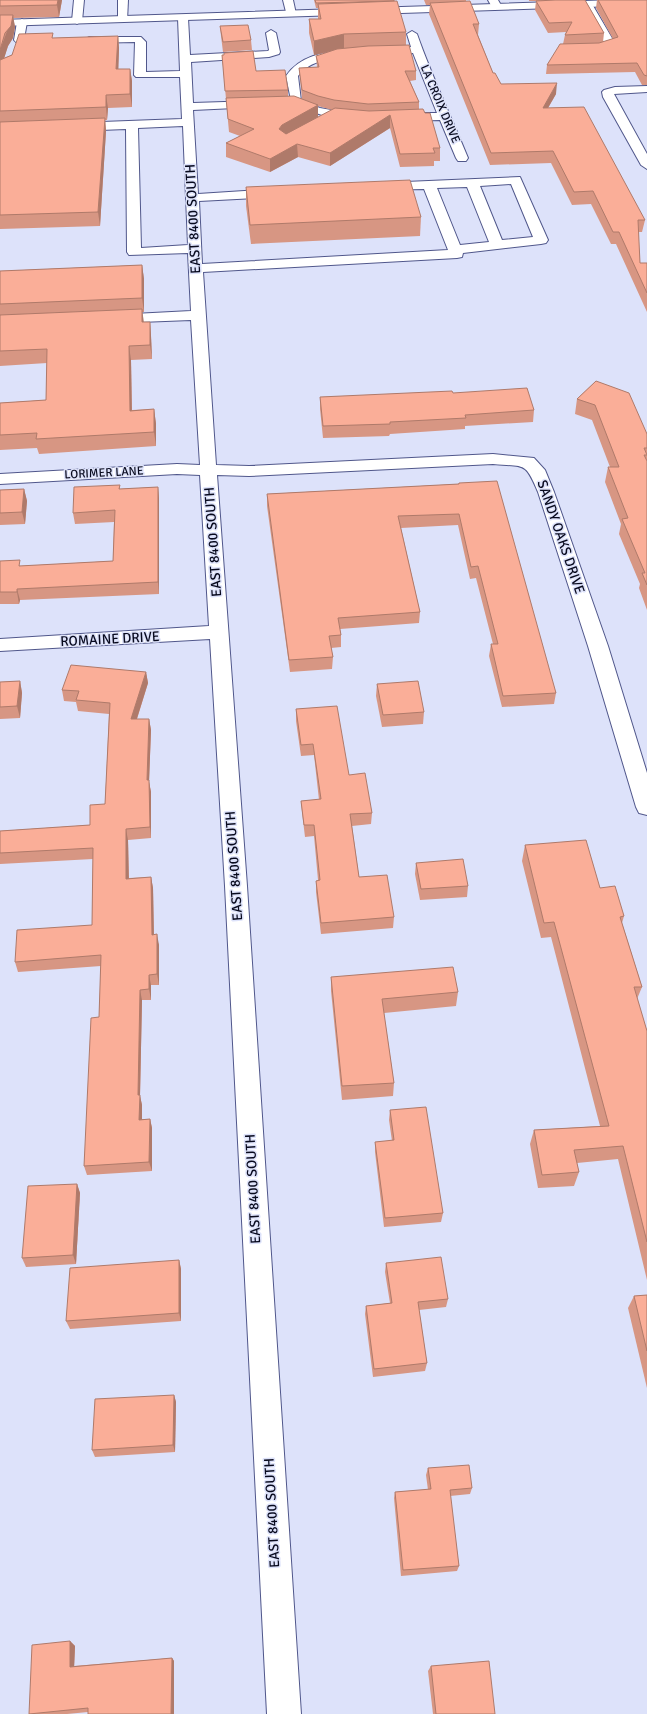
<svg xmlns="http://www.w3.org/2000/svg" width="647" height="1714" viewBox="0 0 647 1714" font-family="Signika,sans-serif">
	<rect width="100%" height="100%" fill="#dde2fa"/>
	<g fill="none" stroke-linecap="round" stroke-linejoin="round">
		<defs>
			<g id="minor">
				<polygon points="74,0 84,0 82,21 77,24 72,21"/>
				<polygon points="118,0 128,0 127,21 119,21 118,19"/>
				<polygon points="283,0 293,0 296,14 295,16 287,16"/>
				<polygon points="488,0 498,0 502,7 501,9 493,9"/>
				<path d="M587,1L592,4L616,45C611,51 588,55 583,48L588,45L605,44L582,4Z"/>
				<path d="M183,15L188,18L190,55L268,51L269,50L266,33L271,30L276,33L280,52L279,54L269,57L191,62L193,103L256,101L262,104L256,107L193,110L198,194L276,189L282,193L276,197L199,201L202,264L448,250L424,189L378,190L376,187L378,184L382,183L520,177L548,240L546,243L541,244L463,253L462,257L457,258L203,272L216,465L249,466L493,454L534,458L545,470L554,492L608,646L647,773V815L639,813L636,807L588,646L538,492C525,461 525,467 493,464L249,476L217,475L247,886L301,1714H267L225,886L210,639L0,651V639L209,626L200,475L177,474L0,484V474L177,464L200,465L191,320L114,323L109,322L107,319L109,316L114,315L191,311L188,253L129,255L127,252L126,129L75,131L69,127L75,123L182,119L180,77H136L134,75L135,42L89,43L84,40L89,37H141L146,42V72L180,71L178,18ZM183,126L188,245L141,248L138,128ZM511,184L533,237L502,240L480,186ZM467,187L489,242L460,245L437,188Z"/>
				<path d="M22,19L27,22L24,39L45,40L46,42L45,44C35,47 21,49 14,40L17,22Z"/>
				<path d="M412,31L417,34C432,77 451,116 468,158L466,161H458L456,158L440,120L401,121L395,117L401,113H437L413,53L381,55L376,52L381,49L411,47L407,34Z"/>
				<path d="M346,50L351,53L350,55C331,60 311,59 298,76L301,101L320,108L359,115L361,117L359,119L325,116L292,105L286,76C300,56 323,52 346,50Z"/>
				<polygon points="647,86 647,92 614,94 647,154 647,169 641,165 603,97 602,92 604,90 615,87"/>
			</g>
			<polygon id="major" points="615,0 647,0 647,5 0,26 0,20"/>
		</defs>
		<use href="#minor" stroke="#50578b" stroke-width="2"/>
		<use href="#major" stroke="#50578b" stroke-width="2"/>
		<use href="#minor" fill="#fff" fill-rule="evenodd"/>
		<use href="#major" fill="#fff" fill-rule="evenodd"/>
	</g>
	<g fill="#d79683" fill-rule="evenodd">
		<polygon points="0,0 62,0 59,17 13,18 15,27 13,38 8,46 4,58 54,38 118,36 119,48 118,69 130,69 132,81 132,107 108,108 107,120 105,120 106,131 100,226 0,229"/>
		<path d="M314,0H394L406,32V45L416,71V80L410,81L419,102V109L440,148V161H434V166L400,167L390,128L330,166L298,157L270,172L226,157V143L240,136L229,132L222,55L256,71L288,90V96L302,99L300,78L299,68L317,67L316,56L332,51L314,55L309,33V19H318V8H316ZM318,106L332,110L318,117Z"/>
		<polygon points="424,0 466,0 466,1 479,24 478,35 493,73 501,84 556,94 548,108 645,220 642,232 638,232 640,263 647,263 647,312 616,244 611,244 591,204 572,205 551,163 490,165 429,14 430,5 426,5"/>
		<polygon points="529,0 594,0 585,0 604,33 603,42 613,39 596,8 597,0 647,0 647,85 642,85 635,72 546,74 547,65 563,44 565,35 566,32 548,33 535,10 536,1 529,1"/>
		<polygon points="220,26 251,40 252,50 223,52 221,36"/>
		<polygon points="246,187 421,217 420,236 251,244 246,206"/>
		<polygon points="142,265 144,279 144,312 142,312 143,322 150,322 151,336 152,359 131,360 132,410 154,409 156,424 156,446 39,454 37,448 0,450 0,403 46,400 47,363 0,366 0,271"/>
		<polygon points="596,381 647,434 647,610 639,588 640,584 619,534 621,524 605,482 608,467 610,467 592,420 575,414 577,399"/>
		<polygon points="453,393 534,410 533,422 465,426 465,429 390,434 389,436 323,438 320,409 320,397"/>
		<polygon points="459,483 556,693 554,704 502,707 489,656 491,644 493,644 476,578 470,579 458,525 401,528 420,612 419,623 340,629 341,635 341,647 331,648 333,657 332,669 290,672 267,506 267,494 458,484"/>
		<polygon points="120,485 120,489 158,487 159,499 159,594 20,600 19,604 0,604 0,561 21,566 113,561 114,522 75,524 73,513"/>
		<polygon points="24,489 27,501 25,524 0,525 0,490"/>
		<polygon points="146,672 148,683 137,719 149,719 151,730 149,782 151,792 151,838 128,840 129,878 151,877 153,888 154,934 159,945 159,985 151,985 151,1000 142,1000 140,1096 142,1105 142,1119 150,1119 152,1128 152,1171 87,1175 84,1166 99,1017 101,966 18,972 15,962 92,925 93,859 0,864 0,831 90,825 105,804 109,714 78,711 76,702 64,701 62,690"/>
		<polygon points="20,681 22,693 20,718 0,719 0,682"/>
		<polygon points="377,684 424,712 423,724 382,727 376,696"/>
		<polygon points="296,709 349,775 372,813 371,824 352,826 359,877 394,917 393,928 321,934 316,892 316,881 318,880 314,836 305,837 302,812 301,801 319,800 314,755 301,756 296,721"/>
		<polygon points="525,845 600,888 624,916 622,923 642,987 637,999 647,1031 647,1280 618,1159 577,1163 579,1172 574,1186 538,1188 530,1144 534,1130 600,1126 551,937 541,938 522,861"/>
		<polygon points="416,863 468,886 467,897 420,900 415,874"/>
		<polygon points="331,977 458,992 456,1006 384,1013 394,1083 393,1096 342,1100 331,991"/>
		<polygon points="390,1110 443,1213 441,1222 384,1227 375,1152 375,1142 392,1141 389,1120"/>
		<polygon points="77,1184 80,1193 76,1264 26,1267 22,1258"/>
		<polygon points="179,1260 181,1269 181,1321 70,1329 66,1321"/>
		<polygon points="386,1263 448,1299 446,1307 419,1310 427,1363 425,1371 373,1377 365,1314 366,1306 390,1303 385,1272"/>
		<polygon points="647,1295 647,1388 628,1308 634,1296"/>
		<polygon points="174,1395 176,1402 175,1452 95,1457 92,1450"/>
		<polygon points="428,1468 472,1488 470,1494 450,1496 459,1566 457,1571 401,1576 394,1498 395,1492 428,1490 426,1475"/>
		<polygon points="70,1641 75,1646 74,1666 172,1658 174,1661 174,1714 88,1714 88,1712 67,1714 29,1714"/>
		<polygon points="431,1666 495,1714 433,1714 428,1671"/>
	</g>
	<g fill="#af7a6a">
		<polygon points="58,0 62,0 59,17 57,5"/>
		<polygon points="13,15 15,27 13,38 8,46 3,62 0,64 0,50"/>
		<polygon points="344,34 344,48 314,55 314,41"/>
		<polygon points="118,36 119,48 118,82 116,69"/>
		<polygon points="130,69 132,81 132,107 130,94"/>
		<polygon points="557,83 556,94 541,120 543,108"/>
		<polygon points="106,95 108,108 107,120 106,107"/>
		<polygon points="318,105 318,117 282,138 279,129 282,125"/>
		<polygon points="390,115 390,128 330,166 330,153"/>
		<polygon points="105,118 106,131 100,226 98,212"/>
		<polygon points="297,144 298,157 270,172 270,159"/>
		<polygon points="142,265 144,279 144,312 142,298"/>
		<polygon points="142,309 144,323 142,322"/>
		<polygon points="150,322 151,336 152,359 150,345"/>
		<polygon points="129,346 131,360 132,425 130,411"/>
		<polygon points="154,409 156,424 156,446 154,432"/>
		<polygon points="158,487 159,499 159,594 158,582"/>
		<polygon points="24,489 27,501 25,524 22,512"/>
		<polygon points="17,589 20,600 19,604 17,592"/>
		<polygon points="146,672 148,683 133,731 131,719"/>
		<polygon points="20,681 22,693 20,718 17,706"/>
		<polygon points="149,719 151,730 149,782 151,792 151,838 150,827 147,780"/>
		<polygon points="126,829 128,840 129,890 126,879"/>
		<polygon points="151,877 153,888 154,945 152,935"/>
		<polygon points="157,934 159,945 159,985 157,974"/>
		<polygon points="149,975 151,985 151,1000 149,989"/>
		<polygon points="140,990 142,1000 140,1096 142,1105 142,1129 139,1120 138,1095"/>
		<polygon points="150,1119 152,1128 152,1171 149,1162"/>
		<polygon points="77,1184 80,1193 76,1264 73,1255"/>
		<polygon points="179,1260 181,1269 181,1321 179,1313"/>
		<polygon points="174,1395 176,1402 175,1452 173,1445"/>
		<polygon points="70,1641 75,1646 74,1671 70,1667"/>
		<polygon points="172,1658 174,1661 174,1714 171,1714"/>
	</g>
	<g fill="#faae98" stroke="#af7a6a">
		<polygon points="0,0 58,0 57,5 0,6"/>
		<polygon points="315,0 394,0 394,1 316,3"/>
		<polygon points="555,0 585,0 604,33 565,35 572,22 549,23 536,1"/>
		<polygon points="598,0 647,0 647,76 644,75 637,63 547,65 560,44 599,43 618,37"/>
		<polygon points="397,1 406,32 344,34 314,41 309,19 321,19 318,4"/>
		<polygon points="470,1 479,24 473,24 493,73 495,73 501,84 557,83 543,108 584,107 645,220 638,220 640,263 647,263 647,293 619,232 613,232 593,191 574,192 553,151 491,153 430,3"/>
		<polygon points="0,15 13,15 11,26 5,33 0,50"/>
		<polygon points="248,25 251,40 223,42 220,26"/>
		<polygon points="53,33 52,38 118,36 116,69 130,69 130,94 106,95 106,107 0,111 0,60 12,55 19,34"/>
		<polygon points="409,45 416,71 405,71 419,102 368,104 334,100 318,96 302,90 299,68 319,67 316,56 337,49 368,46"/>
		<polygon points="253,51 256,71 285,70 288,90 225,91 222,55 224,55 224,53"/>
		<polygon points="294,96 318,105 282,125 279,129 286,134 335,108 369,111 423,109 425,113 430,113 440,148 433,148 435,153 400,154 390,115 330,153 297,144 270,159 226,143 254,129 228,119 226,98"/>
		<polygon points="105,118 98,212 0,215 0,122"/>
		<polygon points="410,180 421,217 250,225 246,187"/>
		<polygon points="142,265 142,298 0,304 0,271"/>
		<polygon points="142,309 142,322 150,322 150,345 129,346 130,411 154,409 154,432 36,439 37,433 0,435 0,403 46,400 47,349 0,351 0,315"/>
		<polygon points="596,381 629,393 647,434 647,448 644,448 647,455 644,455 647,461 647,585 642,573 645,573 622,519 628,518 608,467 619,467 595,405 577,399"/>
		<polygon points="527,388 534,410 465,415 466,418 390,422 390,424 323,426 320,397 452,391 453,393"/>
		<polygon points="497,481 556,693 503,696 491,644 498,644 478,566 471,567 459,514 398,516 420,612 338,618 341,635 329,636 333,657 289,660 267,494 459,484 459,483"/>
		<polygon points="120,485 119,489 158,487 158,582 17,589 17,592 0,592 0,561 20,560 19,566 113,561 115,510 73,513 74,487"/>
		<polygon points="24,489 22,512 0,513 0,490"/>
		<polygon points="71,665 146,672 131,719 149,719 147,780 149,780 150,827 126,829 126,879 151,877 152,935 157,934 157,974 149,975 149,989 140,990 138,1095 140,1095 139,1120 150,1119 149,1162 84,1166 91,1018 99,1017 101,955 15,962 17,930 92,925 93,848 0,853 0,831 90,825 90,805 105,804 110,703 76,700 79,691 62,690"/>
		<polygon points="20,681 17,706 0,707 0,682"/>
		<polygon points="418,681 424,712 383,715 377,684"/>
		<polygon points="337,706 349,775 365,773 372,813 350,814 359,877 387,875 394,917 321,923 316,881 320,880 314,825 304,825 301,801 321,799 313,744 301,745 296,709"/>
		<polygon points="586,840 600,888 615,886 624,916 620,917 642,987 634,987 647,1031 647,1242 623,1146 574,1150 579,1172 542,1175 534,1130 609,1126 554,922 544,923 525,845"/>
		<polygon points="463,859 468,886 421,889 416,863"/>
		<polygon points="453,967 458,992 382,999 394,1083 342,1086 331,977"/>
		<polygon points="426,1107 443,1213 385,1218 375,1142 394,1140 390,1110"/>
		<polygon points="77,1184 73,1255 22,1258 28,1186"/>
		<polygon points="441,1257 448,1299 418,1302 427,1363 374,1369 366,1306 392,1303 386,1263"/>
		<polygon points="179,1260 179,1313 66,1321 70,1268"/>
		<polygon points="647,1295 647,1351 634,1296"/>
		<polygon points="174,1395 173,1445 92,1450 95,1399"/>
		<polygon points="469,1465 472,1488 450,1490 459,1566 403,1570 395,1492 431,1489 428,1468"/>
		<polygon points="70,1641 70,1667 172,1658 171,1714 88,1714 88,1708 29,1714 32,1645"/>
		<polygon points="489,1661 495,1714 436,1714 431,1666"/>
	</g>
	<g text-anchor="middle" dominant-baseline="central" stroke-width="3" stroke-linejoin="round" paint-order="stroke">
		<g font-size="12" fill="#080a1e" stroke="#dde2fa">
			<text transform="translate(440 104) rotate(67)">LA CROIX DRIVE</text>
			<text transform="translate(104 473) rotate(-3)">LORIMER LANE</text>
		</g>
		<g font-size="14" fill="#080a1e" stroke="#dde2fa">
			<text transform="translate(193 219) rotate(-93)">EAST 8400 SOUTH</text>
			<text transform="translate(561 537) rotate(71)">SANDY OAKS DRIVE</text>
			<text transform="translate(213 542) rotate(-94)">EAST 8400 SOUTH</text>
			<text transform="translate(110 639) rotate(-3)">ROMAINE DRIVE</text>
			<text transform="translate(234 866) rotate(-94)">EAST 8400 SOUTH</text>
			<text transform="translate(253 1189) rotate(-93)">EAST 8400 SOUTH</text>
			<text transform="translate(272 1513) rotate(-93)">EAST 8400 SOUTH</text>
		</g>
	</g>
</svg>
